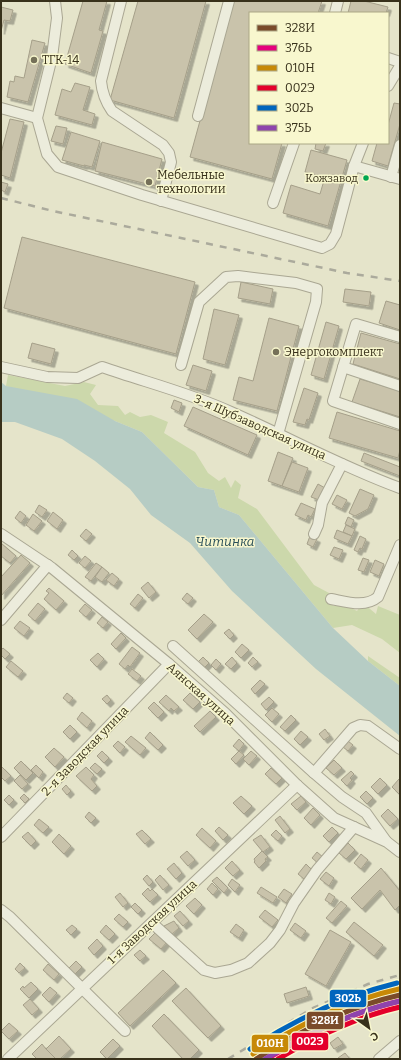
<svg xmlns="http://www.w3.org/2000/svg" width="401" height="1060" viewBox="0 0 401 1060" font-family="Bitter,serif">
	<defs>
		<filter id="shadow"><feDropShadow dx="3.5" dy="3.5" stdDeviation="0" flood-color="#0004"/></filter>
	</defs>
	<rect width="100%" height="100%" fill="#e5e4ca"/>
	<g fill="#ccd8ab">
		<polygon points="8,375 65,386 84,382 96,385 90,394 98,405 118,406 125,415 130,412 140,417 151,415 168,422 164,433 195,452 208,473 219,481 225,477 231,488 235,480 241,485 238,498 257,509 314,585 329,593 327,602 334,606 341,603 357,611 363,603 376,614 378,606 400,615 400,653 382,639 352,625 333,628 239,515 219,507 214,490 198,487 142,432 115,421 6,386"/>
		<polygon points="368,656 400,678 400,686 368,661"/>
	</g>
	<polygon fill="#b6ccc4" points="1,382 6,386 77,399 115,421 142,432 198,487 214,490 219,507 239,515 333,628 368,661 400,686 400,736 316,669 232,591 190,543 151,515 130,489 95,461 62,439 15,422 1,422"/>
	<g fill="#c9c3ab" stroke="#a59f89" filter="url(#shadow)">
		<polygon points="83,1 107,1 99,30 103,31 91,73 65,64"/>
		<polygon points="138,1 206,1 174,118 110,100"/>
		<polygon points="233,1 322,1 318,13 250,13 250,143 282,143 272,179 190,157"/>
		<polygon points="351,1 364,1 388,7 386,13 348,13"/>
		<polygon points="1,7 13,10 10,21 4,20 1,31"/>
		<polygon points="32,40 45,43 28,102 7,97 10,81 14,82 15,76 24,78"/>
		<polygon points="75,83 90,87 83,110 95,114 92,125 55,115 62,89 71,92"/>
		<polygon points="394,103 400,104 400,124 388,166 372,161 377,143 388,143 388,125"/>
		<polygon points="10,119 24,122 10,178 1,175 1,153"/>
		<polygon points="56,126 67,128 63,144 51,141"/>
		<polygon points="71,132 100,141 92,167 84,165 84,166 62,160"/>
		<polygon points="102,142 162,159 155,186 95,171"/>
		<polygon points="316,143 326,143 323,151 315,149"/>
		<polygon points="311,150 347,160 328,226 283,213 291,185 320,194 325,177 305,172"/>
		<polygon points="1,182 8,184 5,192 1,190"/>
		<polygon points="22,237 195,282 176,354 4,308"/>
		<polygon points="241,282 273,289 270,304 238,298"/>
		<polygon points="345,289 371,292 369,306 343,302"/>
		<polygon points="386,301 400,305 400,330 379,323"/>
		<polygon points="214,309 239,315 225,365 203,359"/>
		<polygon points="269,318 299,326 277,411 233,400 239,377 253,381"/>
		<polygon points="326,322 339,326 324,379 311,375"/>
		<polygon points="361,333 400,344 400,379 353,364"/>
		<polygon points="32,343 55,349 51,364 28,358"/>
		<polygon points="193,365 212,371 206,391 186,385"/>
		<polygon points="360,379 400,391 400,417 352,402"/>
		<polygon points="304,388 318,393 309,420 307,419 305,425 293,422"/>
		<polygon points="174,400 182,403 179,412 171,408"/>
		<polygon points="193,407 257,435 248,455 184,426"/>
		<polygon points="337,412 400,431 400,450 398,458 329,438"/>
		<polygon points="278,452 293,458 282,486 268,481"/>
		<polygon points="364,453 400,467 400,476 361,461"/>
		<polygon points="292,462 308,468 299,492 282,486"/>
		<polygon points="318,484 325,488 319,500 311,497"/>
		<polygon points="360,489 374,495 368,509 355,516 349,513"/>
		<polygon points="337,495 347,500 342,509 332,504"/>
		<polygon points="301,503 315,509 311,517 308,515 306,520 295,515"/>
		<polygon points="39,505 47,510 42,517 35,512"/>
		<polygon points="20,511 26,516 21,523 15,518"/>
		<polygon points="53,512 63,520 57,529 47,521"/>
		<polygon points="33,514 42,521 34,531 26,525"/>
		<polygon points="348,517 354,520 351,527 345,524"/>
		<polygon points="346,525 355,529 352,536 343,532"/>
		<polygon points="86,529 92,534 86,541 80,536"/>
		<polygon points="337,530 352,536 348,544 334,538"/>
		<polygon points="310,536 317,539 313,547 307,544"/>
		<polygon points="360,536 366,539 362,549 360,548 358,552 354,550"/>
		<polygon points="1,543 16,556 10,563 1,556"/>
		<polygon points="334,547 343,550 339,559 330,555"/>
		<polygon points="72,550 78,556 74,560 68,555"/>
		<polygon points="21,555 30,563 1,596 1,577"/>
		<polygon points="85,556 91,561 85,568 79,563"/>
		<polygon points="363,558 369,560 364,572 358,570"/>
		<polygon points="375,560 384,564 379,576 370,572"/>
		<polygon points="96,563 102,567 91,581 85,577"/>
		<polygon points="102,567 109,573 102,582 95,577"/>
		<polygon points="112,573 119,579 114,586 106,580"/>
		<polygon points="148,582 156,592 149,598 141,588"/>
		<polygon points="49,588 64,601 56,610 44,599 49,593 46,591"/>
		<polygon points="187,593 193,598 188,604 182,599"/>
		<polygon points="138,594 143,598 135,608 130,604"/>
		<polygon points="38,603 45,609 35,621 28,615"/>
		<polygon points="85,604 92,610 86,617 79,611"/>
		<polygon points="204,614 213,622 197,639 188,630"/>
		<polygon points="102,617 108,622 103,628 97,623"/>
		<polygon points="20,621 30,628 24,636 14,628"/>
		<polygon points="229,629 234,635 230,639 224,633"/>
		<polygon points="121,633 126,638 116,649 111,644"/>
		<polygon points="242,644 249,650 241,658 235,652"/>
		<polygon points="132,647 140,653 130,667 128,665 125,669 119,664"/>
		<polygon points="3,648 10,654 5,659 1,655 1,650"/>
		<polygon points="98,653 104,659 97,667 90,660"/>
		<polygon points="203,657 209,663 204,668 198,662"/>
		<polygon points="232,657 237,663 231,669 225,664"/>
		<polygon points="253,657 258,662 252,667 248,663"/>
		<polygon points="216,659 221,664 216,670 211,665"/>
		<polygon points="11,661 23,671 18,677 6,667"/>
		<polygon points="132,669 141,676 137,681 128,674"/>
		<polygon points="260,680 265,684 255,694 251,689"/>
		<polygon points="67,693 73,698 69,703 63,698"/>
		<polygon points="190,693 200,702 193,709 183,700"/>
		<polygon points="107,695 111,700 107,704 102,699"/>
		<polygon points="166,695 179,707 174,711 171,708 169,711 159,702"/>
		<polygon points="269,697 274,702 266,710 261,704"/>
		<polygon points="154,702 164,712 158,718 148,708"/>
		<polygon points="272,708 279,714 272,722 265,715"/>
		<polygon points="210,711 216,717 200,732 194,726"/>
		<polygon points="82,712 92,721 87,728 77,719"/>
		<polygon points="291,715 296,720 285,731 280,727"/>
		<polygon points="70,725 77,732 70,739 63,732"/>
		<polygon points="325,729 330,736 324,740 319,734"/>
		<polygon points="301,731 308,737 300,745 294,739"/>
		<polygon points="150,732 163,745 158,750 145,738"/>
		<polygon points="131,736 146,748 140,755 125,742"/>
		<polygon points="239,739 244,744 239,751 233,746"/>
		<polygon points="118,741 125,747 120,753 113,746"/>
		<polygon points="348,741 353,745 348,751 343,747"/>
		<polygon points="54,748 64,757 55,767 45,757"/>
		<polygon points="102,751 109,758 104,763 97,756"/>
		<polygon points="239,751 244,755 236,764 231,759"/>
		<polygon points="251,751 257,756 249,765 243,759"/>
		<polygon points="334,760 342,768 334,775 326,768"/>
		<polygon points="21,761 33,773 26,780 14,768"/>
		<polygon points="95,763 102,769 97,774 90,768"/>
		<polygon points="36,765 43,772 39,778 31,770"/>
		<polygon points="1,766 11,776 5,781 1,777"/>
		<polygon points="86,767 94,775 91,779 97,786 92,791 76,776"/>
		<polygon points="271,768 282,778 276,784 265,774"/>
		<polygon points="351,771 354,774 350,778 352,780 347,786 341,780"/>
		<polygon points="20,775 28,784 22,789 14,781"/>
		<polygon points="380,778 387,785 378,794 371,787"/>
		<polygon points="399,779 400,780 400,795 392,787"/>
		<polygon points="66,785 71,791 67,795 62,789"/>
		<polygon points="366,791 373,798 367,804 360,797"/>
		<polygon points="24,794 29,799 25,803 20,798"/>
		<polygon points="9,795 14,800 9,805 4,800"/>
		<polygon points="241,796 252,806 244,814 233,803"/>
		<polygon points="301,796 306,802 297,810 291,804"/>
		<polygon points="313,808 320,815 311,825 304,818"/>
		<polygon points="388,809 398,819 390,826 381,816"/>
		<polygon points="89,812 96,818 91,823 85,817"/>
		<polygon points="280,816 290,829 285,833 275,820"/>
		<polygon points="39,819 49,827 43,833 34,825"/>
		<polygon points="219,827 228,835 223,840 215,831"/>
		<polygon points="332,827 338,833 329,842 323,836"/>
		<polygon points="202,828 216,841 210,848 196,835"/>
		<polygon points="142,830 151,839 145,844 136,834"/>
		<polygon points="276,830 282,836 278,841 271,835"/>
		<polygon points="28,832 36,841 31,846 22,837"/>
		<polygon points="59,834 71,846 64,854 52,842"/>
		<polygon points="261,835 270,847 263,852 253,840"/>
		<polygon points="348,843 355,850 346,859 339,853"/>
		<polygon points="187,851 195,860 188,866 180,857"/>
		<polygon points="262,851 268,857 265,859 266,861 259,868 254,862 255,861 254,859"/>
		<polygon points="317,852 324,858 319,864 312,858"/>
		<polygon points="361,854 368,860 361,869 354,863"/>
		<polygon points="232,861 240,870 233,876 225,868"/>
		<polygon points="174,863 182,873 176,879 167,869"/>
		<polygon points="306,864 312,870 304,879 298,874"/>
		<polygon points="381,868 400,891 400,905 395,910 380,890 362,909 351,898"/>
		<polygon points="326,872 334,878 329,886 320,879"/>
		<polygon points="147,875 153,882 149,886 143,879"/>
		<polygon points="160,875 169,885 163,890 155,880"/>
		<polygon points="217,877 228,888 224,893 212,881"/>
		<polygon points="232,879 240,885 235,892 228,885"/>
		<polygon points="212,883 218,889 213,895 207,889"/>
		<polygon points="261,887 277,897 273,903 257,893"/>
		<polygon points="148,888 150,891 152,889 158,895 150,902 142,894"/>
		<polygon points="284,889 292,894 286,903 278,897"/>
		<polygon points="120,893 128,903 123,907 115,897"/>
		<polygon points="329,893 335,897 331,904 325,900"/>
		<polygon points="195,898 202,905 194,914 186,906"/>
		<polygon points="341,901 347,906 332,923 326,918"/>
		<polygon points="135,903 142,910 138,914 131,907"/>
		<polygon points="265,910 278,920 272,927 259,917"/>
		<polygon points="180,911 189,921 183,926 174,916"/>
		<polygon points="119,914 128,922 123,927 114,919"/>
		<polygon points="174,921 179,928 171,935 164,926"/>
		<polygon points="354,922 383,945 374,956 346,932"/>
		<polygon points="295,923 306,931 301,938 290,930"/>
		<polygon points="236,924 244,930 239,938 230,932"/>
		<polygon points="72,925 77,929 71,935 66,930"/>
		<polygon points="106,925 115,934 109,940 100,932"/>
		<polygon points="330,930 351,942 326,986 305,974"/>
		<polygon points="156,932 167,942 161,949 149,939"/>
		<polygon points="97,939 103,946 94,955 88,948"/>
		<polygon points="140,950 146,956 140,961 134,955"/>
		<polygon points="76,961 82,967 74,975 68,969"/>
		<polygon points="20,963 25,968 19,973 15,969"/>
		<polygon points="48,964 59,974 54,980 43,970"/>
		<polygon points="163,970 176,983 130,1026 118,1013"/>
		<polygon points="31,982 38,989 29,998 20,989 23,986 24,988"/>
		<polygon points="50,987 57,993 49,1002 42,995"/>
		<polygon points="306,987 309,996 287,1003 284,994"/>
		<polygon points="186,988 221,1026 208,1038 172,1001"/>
		<polygon points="30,999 39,1009 32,1015 23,1005"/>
		<polygon points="164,1014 199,1050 190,1059 183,1059 152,1026"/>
		<polygon points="9,1023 18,1031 9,1039 1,1031"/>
		<polygon points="59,1036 71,1049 60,1059 56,1059 46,1049"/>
		<polygon points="338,1037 343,1044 334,1049 330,1043"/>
		<polygon points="113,1039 120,1046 107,1059 100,1052"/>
		<polygon points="42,1044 46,1049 56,1059 37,1059 32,1054"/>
		<polygon points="345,1053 350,1059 339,1059 338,1058"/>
	</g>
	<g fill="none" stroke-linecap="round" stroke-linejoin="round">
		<defs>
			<g id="minor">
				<polyline points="55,1 57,18 52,57 37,118 47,154 58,167 142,195 322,248 330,244 336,234 354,166 363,143"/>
				<path d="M121,1L101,81C102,92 105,101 112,111L163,145L169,153L171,162L161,201"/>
				<polyline points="335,13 338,1"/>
				<polyline points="388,58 400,62"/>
				<polyline points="388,86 400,66"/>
				<polyline points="1,108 37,118"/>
				<polyline points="198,116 229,1"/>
				<polyline points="354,166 400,179"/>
				<polyline points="391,177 400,145"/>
				<polyline points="273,203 294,143"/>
				<polyline points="400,337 356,324 333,401 400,424"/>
				<polyline points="181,365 199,302 226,277 238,276 296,283 317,289 316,302 278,434"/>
				<path d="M1,367L47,377L78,378L102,367C145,382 190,393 231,412C288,437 342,467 400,488"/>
				<polyline points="343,367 400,386"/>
				<polyline points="1,534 52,568 169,664 225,713 297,785 334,818 387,842 400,852"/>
				<polyline points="314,534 318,525 322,503 342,464"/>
				<path d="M331,599C347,602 365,608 378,597L400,545"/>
				<polyline points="1,620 48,565"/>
				<polyline points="173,646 314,773 342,797 366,813 386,841"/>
				<polyline points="314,773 353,728 360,725 368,726 400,749"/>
				<polyline points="1,837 169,664"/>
				<polyline points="1,910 10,917 125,1031"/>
				<polyline points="152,923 204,970 215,973 231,970 248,963 270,943 280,930 294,903 317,870 354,827"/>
				<polyline points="8,1059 297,785"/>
				<polyline points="379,1059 400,1041"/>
			</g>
		</defs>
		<use href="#minor" stroke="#aaa793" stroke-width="12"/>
		<use href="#minor" stroke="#ececdc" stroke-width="10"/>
		<g stroke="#abaa9c" stroke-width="2.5" stroke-dasharray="7 7" stroke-linecap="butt">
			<polyline points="1,198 53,211 347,273 400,281"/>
			<polyline points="228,1059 313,1008 368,984 400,975"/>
		</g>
		<defs>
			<path id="rail-1" d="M256,1059C301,1030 347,1007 400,995"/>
			<path id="rail-2" d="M267,1059C309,1033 352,1012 400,1001"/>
			<path id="rail-3" d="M253,1054C299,1025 345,1001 399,989"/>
			<path id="rail-4" d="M278,1059C317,1036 356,1017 400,1007"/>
			<path id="rail-5" d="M250,1049C296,1019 343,996 397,983"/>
			<path id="rail-6" d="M265,1059C308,1033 351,1012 400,1001"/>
		</defs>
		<use href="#rail-1" stroke="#f8f7ce" stroke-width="8"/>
		<use href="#rail-2" stroke="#f8f7ce" stroke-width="8"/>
		<use href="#rail-3" stroke="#f8f7ce" stroke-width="8"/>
		<use href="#rail-4" stroke="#f8f7ce" stroke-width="8"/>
		<use href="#rail-5" stroke="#f8f7ce" stroke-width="8"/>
		<use href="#rail-6" stroke="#f8f7ce" stroke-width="8"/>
		<use href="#rail-1" stroke="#7a4b2a" stroke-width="5"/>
		<use href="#rail-2" stroke="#e5007d" stroke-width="5"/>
		<use href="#rail-3" stroke="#c78907" stroke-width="5"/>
		<use href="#rail-4" stroke="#e4002b" stroke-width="5"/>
		<use href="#rail-5" stroke="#0065bd" stroke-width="5"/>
		<use href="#rail-6" stroke="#8e44ad" stroke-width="5"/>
	</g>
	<g fill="#757058" stroke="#f8f7ce" stroke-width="1.5">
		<circle cx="34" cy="60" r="4"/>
		<circle cx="149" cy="182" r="4"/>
		<circle cx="276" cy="352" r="4"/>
	</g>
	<circle fill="#00a651" stroke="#f8f7ce" stroke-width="1.5" cx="366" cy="178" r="3.5"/>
	<g text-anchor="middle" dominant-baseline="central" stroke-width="3" stroke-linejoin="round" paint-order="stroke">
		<g font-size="11" fill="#38311b" stroke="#f8f7ce" text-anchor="end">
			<text x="358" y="178">Кожзавод</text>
		</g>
		<g font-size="12" fill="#38311b" stroke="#f8f7ce" text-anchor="start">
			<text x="42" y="60">ТГК-14</text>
			<text x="157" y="175">Мебельные<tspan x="157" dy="14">технологии</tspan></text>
			<text x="284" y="352">Энергокомплект</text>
		</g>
		<g font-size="12" fill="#38311b" stroke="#f8f7ce">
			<text transform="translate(260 427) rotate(24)">3-я Шубзаводская улица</text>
			<text transform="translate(201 694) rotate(42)">Аянская улица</text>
			<text transform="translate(85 751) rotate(-46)">2-я Заводская улица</text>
			<text transform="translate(152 922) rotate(-43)">1-я Заводская улица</text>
		</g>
		<g font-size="13" font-style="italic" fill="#294f59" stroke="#f8f7ce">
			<text x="225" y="541">Читинка</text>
		</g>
	</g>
	<g stroke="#f8f7ce" stroke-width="1.5">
		<rect x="329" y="989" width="38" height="19" rx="4" fill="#0065bd"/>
		<rect x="306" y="1011" width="38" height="19" rx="4" fill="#7a4b2a"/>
		<rect x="291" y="1032" width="38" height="19" rx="4" fill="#e4002b"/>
		<rect x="251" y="1034" width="38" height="19" rx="4" fill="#c78907"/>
	</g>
	<g font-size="11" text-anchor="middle" font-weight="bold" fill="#fff">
		<text x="348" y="1002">302Ь</text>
		<text x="325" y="1024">328И</text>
		<text x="310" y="1045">002Э</text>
		<text x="270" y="1047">010Н</text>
	</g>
	<rect width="401" height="1060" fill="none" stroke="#38311b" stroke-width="4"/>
	<rect x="249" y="12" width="140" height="132" fill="#f8f7ce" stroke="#aba886"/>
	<rect x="257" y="25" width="20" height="6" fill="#7a4b2a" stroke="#aba886"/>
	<text x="285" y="32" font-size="12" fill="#38311b">328И</text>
	<rect x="257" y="45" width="20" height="6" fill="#e5007d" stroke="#aba886"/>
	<text x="285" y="52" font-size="12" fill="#38311b">376Ь</text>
	<rect x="257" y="65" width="20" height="6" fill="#c78907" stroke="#aba886"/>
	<text x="285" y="72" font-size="12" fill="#38311b">010Н</text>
	<rect x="257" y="85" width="20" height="6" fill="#e4002b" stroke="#aba886"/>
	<text x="285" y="92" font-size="12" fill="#38311b">002Э</text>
	<rect x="257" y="105" width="20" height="6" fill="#0065bd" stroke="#aba886"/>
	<text x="285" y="112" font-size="12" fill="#38311b">302Ь</text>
	<rect x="257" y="125" width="20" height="6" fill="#8e44ad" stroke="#aba886"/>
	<text x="285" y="132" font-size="12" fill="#38311b">375Ь</text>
	<g transform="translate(369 1028) rotate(147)" stroke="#f8f7ce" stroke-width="3" paint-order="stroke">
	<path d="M0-3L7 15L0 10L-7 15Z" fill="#38311b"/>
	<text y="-6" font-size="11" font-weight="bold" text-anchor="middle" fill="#38311b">С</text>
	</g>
</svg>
